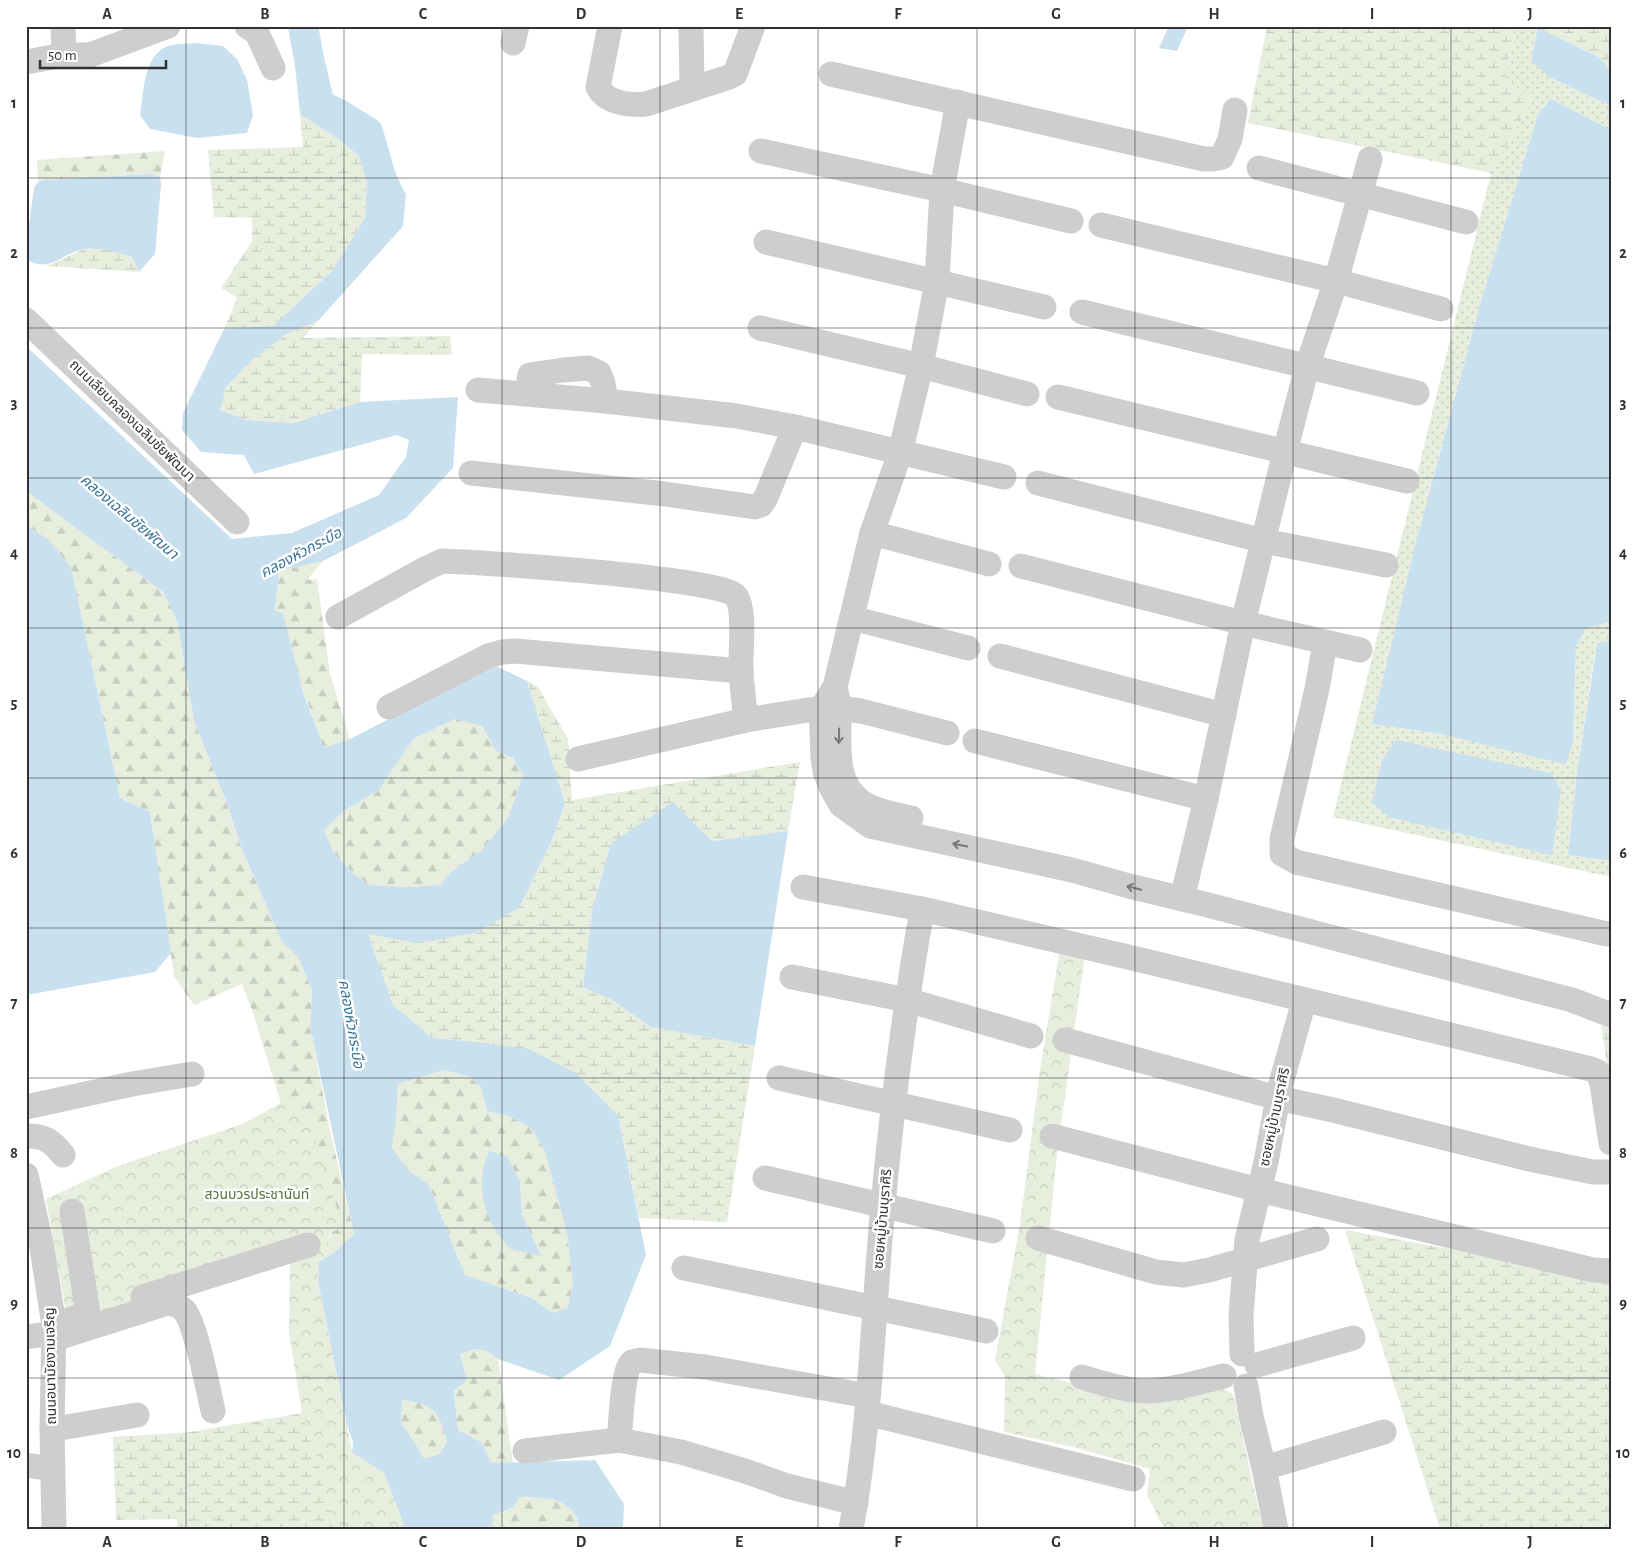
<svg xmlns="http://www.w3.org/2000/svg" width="1637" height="1555" viewBox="0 0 1637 1555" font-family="'Alegreya Sans','Noto Sans Thai',sans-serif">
	<defs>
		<pattern id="grass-dots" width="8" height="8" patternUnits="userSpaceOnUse" patternTransform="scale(1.25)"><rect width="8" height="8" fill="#e7eede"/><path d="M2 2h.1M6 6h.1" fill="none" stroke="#c7cdbf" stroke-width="1.8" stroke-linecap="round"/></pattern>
		<pattern id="forest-firs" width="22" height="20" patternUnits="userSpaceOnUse" patternTransform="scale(1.25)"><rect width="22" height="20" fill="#e7eede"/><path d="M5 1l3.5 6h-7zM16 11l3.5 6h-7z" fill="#c7cdbf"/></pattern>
		<pattern id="wetland-marsh" width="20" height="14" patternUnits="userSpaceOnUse" patternTransform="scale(1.25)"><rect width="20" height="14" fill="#e7eede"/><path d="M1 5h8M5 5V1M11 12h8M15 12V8" fill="none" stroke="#c7cdbf"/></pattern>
		<pattern id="park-crowns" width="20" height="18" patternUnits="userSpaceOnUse" patternTransform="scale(1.25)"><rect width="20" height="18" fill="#e7eede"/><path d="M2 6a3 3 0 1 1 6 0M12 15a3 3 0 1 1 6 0" fill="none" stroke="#c7cdbf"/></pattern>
	</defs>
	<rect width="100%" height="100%" fill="#fff"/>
	<polygon fill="url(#grass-dots)" points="1517,26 1539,26 1531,61 1551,78 1611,106 1611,130 1551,99 1538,114 1479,308 1416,542 1372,724 1441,734 1573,743 1576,647 1583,630 1609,622 1611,610 1611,641 1597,643 1594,657 1577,772 1568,855 1611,861 1611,877 1333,817 1491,173 1532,100 1505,78"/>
	<g fill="url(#forest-firs)" fill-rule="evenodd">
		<polygon points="165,151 160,177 152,174 44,180 38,182 37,160"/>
		<polygon points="26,491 163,592 177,621 194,721 226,801 241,847 282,942 298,957 312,990 310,1026 331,1135 354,1234 337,1250 328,1243 335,1216 245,1123 281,1103 254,1016 242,984 194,1005 174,976 150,812 120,798 71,567 48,539 26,525"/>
		<polygon points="323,561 307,580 317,579 330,674 350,739 324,749 275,611 279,571"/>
		<polygon points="455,719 482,725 496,751 513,758 523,775 508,818 481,851 453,870 440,885 409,887 370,885 354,874 334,853 324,830 344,811 379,790 413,739"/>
		<path d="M444,1070L470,1077L481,1087L487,1111L509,1116L531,1128L545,1150L567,1234L573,1285L567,1308L552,1313L534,1299L465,1275L429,1185L409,1171L392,1148L396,1120L398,1084ZM520,1181L522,1214L540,1255L510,1249Z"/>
		<polygon points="473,1348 485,1350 498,1359 513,1463 492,1463 481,1442 458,1430 454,1390 467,1380 460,1353"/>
		<path d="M402,1400C435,1404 439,1410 447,1441L439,1454L424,1460L415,1443L401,1423Z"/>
		<path d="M519,1497C529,1498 541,1497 551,1499C565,1502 580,1514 579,1529H493V1515L514,1507Z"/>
	</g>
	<g fill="url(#wetland-marsh)">
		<polygon points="1267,26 1517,26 1505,78 1532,100 1491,173 1248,123"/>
		<polygon points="1539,26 1611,26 1611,72 1599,57 1538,28"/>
		<polygon points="300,114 343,142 362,159 367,183 365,218 332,271 273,326 224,329 237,298 221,288 252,241 252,218 214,217 208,150 303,147"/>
		<polygon points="84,249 107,249 132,257 139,272 47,266"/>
		<polygon points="318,321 303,338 450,336 452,355 362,354 360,402 293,423 247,420 220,410 226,387 254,358 288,333"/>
		<polygon points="527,681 538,687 568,739 572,800 800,762 788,831 712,841 611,843 592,912 583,987 612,1000 651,1027 755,1046 727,1222 639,1218 618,1116 468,1041 432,1038 393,1005 367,933 417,943 520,907 552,840 565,803"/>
		<polygon points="1601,1025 1611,1029 1611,1092"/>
		<polygon points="1345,1230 1611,1278 1611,1529 1440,1529"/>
		<polygon points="302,1413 314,1447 335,1529 177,1529 177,1519 116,1520 113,1437 190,1432"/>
	</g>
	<g fill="url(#park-crowns)">
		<polygon points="1060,949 1085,954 1057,1154 1035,1374 1131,1397 1218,1386 1233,1394 1263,1529 1164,1529 1147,1495 1150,1469 1073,1447 1004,1432 1005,1376 995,1360 1020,1224 1040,1070"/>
		<polygon points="302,1100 343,1227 330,1233 328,1243 337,1250 319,1262 318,1282 352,1451 384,1473 403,1522 403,1529 335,1529 314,1447 302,1413 289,1333 290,1259 69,1329 46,1199 115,1167 245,1123 281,1103"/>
	</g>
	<g fill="#c9e0ef" fill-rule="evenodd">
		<path d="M291,26H316L325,99L385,151L406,195L403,226L318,321L288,333L254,358L226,387L220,410L247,420L293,423L360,402L458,397L453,468L406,518L323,561L279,571L275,611L283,613L303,692L324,748L350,739L494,665L527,681L565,803L552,840L520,907L476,933L417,943L368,934L393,1005L432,1038L468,1041L529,1049L576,1073L618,1116L646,1255L610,1346L559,1380L498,1359L485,1350L473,1349L460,1354L467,1380L454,1391L458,1430L481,1442L492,1463L595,1460L624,1504L623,1529H579C580,1514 565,1502 551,1499C541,1497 529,1498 519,1497L514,1507L493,1515V1529H403V1522L384,1473L352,1452L353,1442L347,1425L318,1282L319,1262L337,1250L354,1234L310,1026L312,990L298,957L282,942L241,847L226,801L194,721L177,621L163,592L26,491V346L232,539L292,533L379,495L406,457L409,440L397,435L254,474L244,455L201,452L182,430L183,413L224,329L273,326L332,271L365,218L367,183L362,159L343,142L300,114ZM455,719L482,726L496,751L513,758L523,775L508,818L481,851L453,870L440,885L409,887L370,885L354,874L334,853L324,830L344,811L379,790L413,739ZM444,1070L470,1077L481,1087L487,1111L509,1116L531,1128L545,1151L567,1234L573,1285L567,1308L552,1313L534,1299L465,1275L429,1185L409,1171L392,1148L396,1120L398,1084ZM402,1400C434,1404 439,1411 447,1442L439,1454L424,1459L415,1443L401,1423Z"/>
		<polygon points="1169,26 1188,26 1177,51 1159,48"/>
		<polygon points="1538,28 1599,57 1611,72 1611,106 1551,78 1531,61"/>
		<path d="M196,43L223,46L237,59L247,80L253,115L247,133L197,138L150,129L140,115C144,92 143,51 172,45C180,43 188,44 196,43Z"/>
		<polygon points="1551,99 1611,130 1611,610 1609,622 1584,630 1576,647 1573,743 1565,764 1441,734 1372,724 1416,542 1479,308 1538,114"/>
		<path d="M152,174L160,177L161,185L155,254L139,272L132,257C117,252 103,248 86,249C62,251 53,274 27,260L26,247L34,188L38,182L44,180Z"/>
		<polygon points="26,525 48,539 71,567 120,798 150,812 171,953 155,972 26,995"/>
		<polygon points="1611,641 1611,861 1568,855 1577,772 1597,643"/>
		<polygon points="1396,740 1551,773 1561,789 1552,855 1389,817 1372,802 1382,760"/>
		<polygon points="673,802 712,841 788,831 755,1046 651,1027 612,1000 583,987 592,911 611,843"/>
		<path d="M489,1151L507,1156L520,1181L522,1214L541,1256L510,1249C503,1240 494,1230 490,1220C480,1198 479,1173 489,1151Z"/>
	</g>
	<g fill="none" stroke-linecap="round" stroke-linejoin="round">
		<polyline stroke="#c9e0ef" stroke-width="30" points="303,26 309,59 320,105 339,114 368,132 381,177"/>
		<g stroke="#cecece" stroke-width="25">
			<polyline points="63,26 64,55"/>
			<polyline points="247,26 257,33 273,68"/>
			<path d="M610,26L598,87C606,103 630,106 646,104L729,77L735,74L753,26"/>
			<polyline points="691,26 692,89"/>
			<polyline points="513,43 517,26"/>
			<polyline points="26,62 64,55 90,55 168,26"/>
			<polyline points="831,74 1204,159 1213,159 1222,157 1230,139 1235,110"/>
			<polyline points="958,102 942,190 937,281 921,366 900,453 872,533 835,687 821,709 823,758 825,771 831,787 841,805 870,826 1072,870 1129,886 1204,904 1572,1000 1611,1015"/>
			<polyline points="761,151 942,190 1071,221"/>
			<polyline points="1259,168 1466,222"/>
			<polyline points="1101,225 1336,281 1441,309"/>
			<polyline points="766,242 1044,307"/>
			<polyline points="1082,312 1417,393"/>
			<polyline points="26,320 237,522"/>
			<polyline points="760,328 921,366 1027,394"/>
			<polyline points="478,390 606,401 737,416 795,427 1004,477"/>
			<polyline points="526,394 530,375 563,370 588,368 599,373 603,383 606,401"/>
			<polyline points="1058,397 1407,481"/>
			<polyline points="471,473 665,494 755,507 761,505 766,497 795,427"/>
			<polyline points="1038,483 1264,541 1386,565"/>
			<polyline points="872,533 989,564"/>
			<polyline points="1021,566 1243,623 1360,650"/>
			<path d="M338,617L425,569L442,561C478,562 723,578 736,596C746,610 740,653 741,671C742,687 744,704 746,720"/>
			<polyline points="852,618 968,648"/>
			<polyline points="1325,643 1317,689 1282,839 1282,854 1296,862 1607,934"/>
			<polyline points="1000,656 1224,715"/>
			<path d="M835,687C837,695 839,703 839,710C840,742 832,783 863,803C877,812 895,814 911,818"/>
			<polyline points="389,707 488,656 502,652 515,651 741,671"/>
			<polyline points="975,741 1206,799"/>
			<polyline points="578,759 746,720 808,710 839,708 861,711 947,733"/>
			<polyline points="803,887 922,909 1145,961 1591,1069 1598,1072 1602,1084 1611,1143"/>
			<polyline points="1182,899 1206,799 1243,623 1285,452 1307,367 1336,281 1370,159"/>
			<polyline points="792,977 907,1000 1031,1036"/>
			<polyline points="1065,1040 1278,1098 1333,1110 1534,1160 1593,1172 1611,1172"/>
			<polyline points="779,1078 1010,1130"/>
			<polyline points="26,1107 132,1084 192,1074"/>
			<path d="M26,1136C44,1135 53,1142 63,1155"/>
			<polyline points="1052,1136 1259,1190 1593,1270 1611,1271"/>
			<polyline points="26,1175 42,1248 54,1325 52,1427 54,1529"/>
			<polyline points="765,1178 993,1231"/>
			<polyline points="1038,1238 1156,1272 1183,1275 1209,1270 1317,1239"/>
			<polyline points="684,1268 986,1331"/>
			<polyline points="143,1297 308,1245"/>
			<polyline points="59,1323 88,1314 72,1211"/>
			<polyline points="26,1337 54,1333"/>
			<path d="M54,1339L167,1303C174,1304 179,1305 184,1310C196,1324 208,1389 213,1411"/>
			<polyline points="1242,1354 1241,1315 1247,1240 1266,1162 1280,1087 1304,1001"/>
			<polyline points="1257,1365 1353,1338"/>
			<path d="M1082,1377C1101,1383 1123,1390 1143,1391C1170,1391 1198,1382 1224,1376"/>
			<polyline points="1246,1386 1251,1416 1264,1468 1276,1529"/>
			<polyline points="867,1413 1133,1479"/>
			<polyline points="52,1427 66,1427 137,1415"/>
			<path d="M619,1440C621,1426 622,1369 632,1362C633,1362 640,1360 640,1360L705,1367L868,1396"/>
			<polyline points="525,1451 619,1440 681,1452 745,1471 787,1486 856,1503"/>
			<polyline points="26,1465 53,1469"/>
			<polyline points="1264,1468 1384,1432"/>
			<path d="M851,1529C871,1422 873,1313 883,1205C892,1106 905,1007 922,909"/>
		</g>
	</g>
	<defs><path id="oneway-shaft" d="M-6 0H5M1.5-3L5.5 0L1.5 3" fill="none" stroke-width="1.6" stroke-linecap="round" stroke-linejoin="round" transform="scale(1.25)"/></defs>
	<g stroke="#787878">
		<use href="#oneway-shaft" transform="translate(839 736) rotate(91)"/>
		<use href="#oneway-shaft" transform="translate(960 845) rotate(-168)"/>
		<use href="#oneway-shaft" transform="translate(1134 888) rotate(-166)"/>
	</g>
	<path fill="none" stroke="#313131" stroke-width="1" stroke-opacity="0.55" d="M186,26V1529M344,26V1529M502,26V1529M660,26V1529M818,26V1529M977,26V1529M1135,26V1529M1293,26V1529M1451,26V1529M26,178H1611M26,328H1611M26,478H1611M26,628H1611M26,778H1611M26,928H1611M26,1078H1611M26,1228H1611M26,1378H1611"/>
	<g text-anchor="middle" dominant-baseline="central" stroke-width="5" stroke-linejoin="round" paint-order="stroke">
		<g font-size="14" fill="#313131" stroke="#fff">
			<text transform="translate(132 421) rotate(44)">ถนนเลียบคลองเฉลิมชัยพัฒนา</text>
			<text transform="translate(1275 1117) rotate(-78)">ซอยหมู่บ้านบุราศิริ</text>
			<text transform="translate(883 1219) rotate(-85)">ซอยหมู่บ้านบุราศิริ</text>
			<text transform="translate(51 1366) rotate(-91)">ถนนอนามัยงามเจริญ</text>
		</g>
		<g font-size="14" fill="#54703a" stroke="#fff">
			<text x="257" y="1195">สวนบวรประชานันท์</text>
		</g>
		<g font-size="15" font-style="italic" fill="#38749a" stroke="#fff">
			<text transform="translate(129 517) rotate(40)">คลองเฉลิมชัยพัฒนา</text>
			<text transform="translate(301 553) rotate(-28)">คลองหัวกระบือ</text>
			<text transform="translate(351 1024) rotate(80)">คลองหัวกระบือ</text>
		</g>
	</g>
	<rect width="1637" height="1555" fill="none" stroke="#ffffff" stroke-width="55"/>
	<path d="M40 60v8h126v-8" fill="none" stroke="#313131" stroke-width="2.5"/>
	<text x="48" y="60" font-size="15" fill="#313131" stroke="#ffffff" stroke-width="4" paint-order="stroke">50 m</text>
	<rect x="28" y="28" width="1582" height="1500" fill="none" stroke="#313131" stroke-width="2"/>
	<g font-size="16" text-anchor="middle" font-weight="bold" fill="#313131">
		<text x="107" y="19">A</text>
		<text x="265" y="19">B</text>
		<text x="423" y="19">C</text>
		<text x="581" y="19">D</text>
		<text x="739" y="19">E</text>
		<text x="898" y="19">F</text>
		<text x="1056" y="19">G</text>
		<text x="1214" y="19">H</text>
		<text x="1372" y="19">I</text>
		<text x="1530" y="19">J</text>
		<text x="14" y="108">1</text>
		<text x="1623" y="108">1</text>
		<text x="14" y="258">2</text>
		<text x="1623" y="258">2</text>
		<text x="14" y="408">3</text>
		<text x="1623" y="408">3</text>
		<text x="14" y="558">4</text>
		<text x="1623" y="558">4</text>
		<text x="14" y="708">5</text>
		<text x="1623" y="708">5</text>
		<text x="14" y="858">6</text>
		<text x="1623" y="858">6</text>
		<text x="14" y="1008">7</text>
		<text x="1623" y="1008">7</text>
		<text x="14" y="1158">8</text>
		<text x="1623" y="1158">8</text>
		<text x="14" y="1308">9</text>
		<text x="1623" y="1308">9</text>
		<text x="14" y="1458">10</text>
		<text x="1623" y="1458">10</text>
		<text x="107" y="1547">A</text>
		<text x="265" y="1547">B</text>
		<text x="423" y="1547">C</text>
		<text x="581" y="1547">D</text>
		<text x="739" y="1547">E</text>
		<text x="898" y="1547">F</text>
		<text x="1056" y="1547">G</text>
		<text x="1214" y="1547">H</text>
		<text x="1372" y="1547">I</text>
		<text x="1530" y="1547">J</text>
	</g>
</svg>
